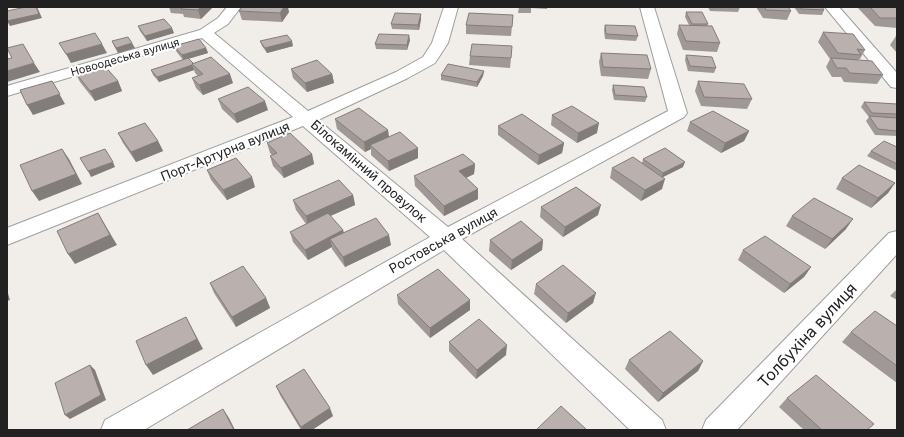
<svg xmlns="http://www.w3.org/2000/svg" width="904" height="437" viewBox="0 0 904 437" font-family="Inter,sans-serif">
	<rect width="100%" height="100%" fill="#f1ede9"/>
	<g fill="none" stroke-linecap="round" stroke-linejoin="round">
		<defs>
			<g id="minor">
				<polygon points="227,7 241,7 228,24 214,33 308,111 396,72 423,57 432,43 444,7 458,7 448,43 435,63 408,78 318,120 448,227 668,111 640,7 654,7 687,113 684,117 462,239 662,420 666,430 630,430 444,250 144,430 101,430 105,420 430,237 303,126 7,245 7,228 293,117 202,38 7,96 7,86 200,30 218,18"/>
				<polygon points="825,7 839,7 897,73 897,88 891,87"/>
				<polygon points="897,231 897,254 737,430 702,430 706,420 889,233"/>
			</g>
		</defs>
		<use href="#minor" stroke="#9e9e9e" stroke-width="2"/>
		<use href="#minor" fill="#fff" fill-rule="evenodd"/>
	</g>
	<g fill="#a09896">
		<polygon points="50,7 67,7 65,8"/>
		<polygon points="169,7 213,7 201,19 184,17 183,14 171,13"/>
		<polygon points="519,7 547,7 547,9 531,8 531,13 518,13"/>
		<polygon points="564,7 587,7 587,8"/>
		<polygon points="708,7 740,7 738,12 710,11"/>
		<polygon points="756,7 788,7 791,11 787,20 763,18"/>
		<polygon points="794,7 822,7 824,10 822,15 799,14"/>
		<polygon points="857,7 897,7 897,28 875,26"/>
		<polygon points="239,11 289,12 282,22 242,20"/>
		<polygon points="686,12 708,24 707,26 720,43 717,52 683,50 677,34 679,25 689,25 685,17"/>
		<polygon points="421,14 421,19 419,30 392,29 391,24"/>
		<polygon points="513,15 511,36 466,34 466,25"/>
		<polygon points="605,25 638,36 636,41 605,39 604,30"/>
		<polygon points="138,26 174,33 147,41 140,31"/>
		<polygon points="823,32 865,50 860,59 859,59 858,60 883,75 877,84 844,82 841,77 832,77 826,67 830,59 818,42"/>
		<polygon points="896,36 897,36 897,53 890,45"/>
		<polygon points="410,40 407,50 376,49 375,44"/>
		<polygon points="112,41 135,48 118,53 114,46"/>
		<polygon points="260,41 293,46 267,53 262,46"/>
		<polygon points="174,46 206,48 208,53 188,59 193,63 233,83 203,95 196,88 192,78 198,76 195,73 194,70 159,82 153,75 151,70 183,60 176,51"/>
		<polygon points="601,53 651,69 648,79 601,76 599,62"/>
		<polygon points="686,55 716,68 714,73 688,71 685,60"/>
		<polygon points="470,56 511,58 510,68 469,65"/>
		<polygon points="291,69 332,74 334,83 307,92 293,78"/>
		<polygon points="484,71 483,76 477,87 441,80 441,75"/>
		<polygon points="75,72 118,81 122,91 95,101 80,82"/>
		<polygon points="698,81 752,99 747,109 701,106 695,91"/>
		<polygon points="613,85 647,97 645,102 614,100 612,90"/>
		<polygon points="218,99 268,110 237,123 222,109"/>
		<polygon points="864,102 897,104 897,136 875,135 866,121 869,117 861,107"/>
		<polygon points="552,115 597,133 577,143 551,125"/>
		<polygon points="335,119 388,130 389,137 418,158 389,171 371,155 371,149 365,152 337,129"/>
		<polygon points="690,122 749,131 744,141 721,153 687,131"/>
		<polygon points="498,126 564,143 562,153 538,165 498,135"/>
		<polygon points="118,133 158,141 163,151 136,162 123,143"/>
		<polygon points="267,143 312,154 314,164 284,178 273,166 270,156 272,155 270,153"/>
		<polygon points="897,147 897,171 867,156 871,151"/>
		<polygon points="643,159 683,167 663,177 662,189 641,201 610,178 612,168 642,163"/>
		<polygon points="475,164 474,174 466,178 478,189 478,199 444,216 415,186 414,176"/>
		<polygon points="207,170 255,187 227,200 211,180"/>
		<polygon points="842,178 895,183 888,193 871,208 836,189"/>
		<polygon points="353,195 355,205 330,216 343,230 344,233 391,245 345,267 332,249 332,247 308,260 293,242 290,232 306,224 296,210 293,200"/>
		<polygon points="541,207 598,215 563,237 540,217"/>
		<polygon points="792,216 846,229 825,249 786,226"/>
		<polygon points="490,240 543,240 542,250 511,270 489,251"/>
		<polygon points="743,250 811,267 804,277 784,293 738,260"/>
		<polygon points="210,283 266,298 270,308 236,327 214,293"/>
		<polygon points="536,284 593,303 566,323 534,294"/>
		<polygon points="897,289 897,300 890,296"/>
		<polygon points="397,295 470,300 470,310 430,338 398,304"/>
		<polygon points="897,326 897,383 842,342 851,332"/>
		<polygon points="449,342 506,355 476,379 449,351"/>
		<polygon points="629,360 703,361 698,371 658,402 625,369"/>
		<polygon points="276,386 333,416 312,430 301,430 280,395"/>
		<polygon points="787,398 867,430 804,430 779,407"/>
	</g>
	<g fill="#827c7a">
		<polygon points="37,7 42,18 10,26 7,21"/>
		<polygon points="201,7 213,7 201,19 198,10"/>
		<polygon points="284,7 288,7 289,12 282,22 280,13"/>
		<polygon points="421,14 421,19 419,30 418,25"/>
		<polygon points="172,28 174,33 147,41 145,36"/>
		<polygon points="409,35 410,40 407,50 407,45"/>
		<polygon points="292,41 293,46 267,53 265,48"/>
		<polygon points="132,43 135,48 118,53 116,48"/>
		<polygon points="102,44 107,53 71,63 66,54"/>
		<polygon points="206,48 208,53 184,60 182,55"/>
		<polygon points="34,63 40,72 7,82 7,71"/>
		<polygon points="192,65 194,70 159,82 157,77"/>
		<polygon points="484,71 483,76 477,87 477,82"/>
		<polygon points="230,74 233,83 203,95 199,85"/>
		<polygon points="332,74 334,83 307,92 305,83"/>
		<polygon points="52,81 65,104 33,115 27,105"/>
		<polygon points="118,81 122,91 95,101 90,91"/>
		<polygon points="265,101 268,110 237,123 234,114"/>
		<polygon points="599,123 597,133 577,143 578,133"/>
		<polygon points="388,130 389,140 370,145 371,149 365,152 364,142"/>
		<polygon points="749,131 744,141 721,153 725,143"/>
		<polygon points="158,141 163,151 136,162 131,152"/>
		<polygon points="564,143 562,153 538,165 539,155"/>
		<polygon points="418,148 418,158 389,171 388,161"/>
		<polygon points="62,149 69,159 82,184 39,201 32,191"/>
		<polygon points="312,154 314,164 284,178 281,168"/>
		<polygon points="113,162 115,167 91,177 88,171"/>
		<polygon points="685,162 683,167 661,178 663,173"/>
		<polygon points="475,164 474,174 459,181 459,171"/>
		<polygon points="252,177 255,187 227,200 223,190"/>
		<polygon points="665,179 662,189 641,201 645,190"/>
		<polygon points="895,183 888,193 871,208 878,198"/>
		<polygon points="478,189 478,199 444,216 444,206"/>
		<polygon points="353,195 355,205 308,226 306,216"/>
		<polygon points="601,205 598,215 563,237 565,227"/>
		<polygon points="98,213 117,245 75,264 68,254"/>
		<polygon points="853,219 846,229 825,249 832,239"/>
		<polygon points="343,230 345,240 330,239 332,247 308,260 305,250"/>
		<polygon points="389,235 391,245 345,267 343,257"/>
		<polygon points="543,240 542,250 511,270 512,260"/>
		<polygon points="811,267 804,277 784,293 790,284"/>
		<polygon points="7,290 10,300 7,301"/>
		<polygon points="596,293 593,303 566,323 568,313"/>
		<polygon points="266,298 270,308 236,327 232,317"/>
		<polygon points="470,300 470,310 430,338 430,328"/>
		<polygon points="186,317 203,349 153,375 146,365"/>
		<polygon points="507,345 506,355 476,379 477,370"/>
		<polygon points="703,361 698,371 658,402 663,393"/>
		<polygon points="90,365 95,370 106,400 70,419 65,415"/>
		<polygon points="330,408 333,416 312,430 302,430 301,427"/>
		<polygon points="223,409 229,418 235,430 234,430"/>
	</g>
	<g fill="#bab1af" stroke="#827c7a">
		<polygon points="26,7 36,7 39,14 7,21 7,11"/>
		<polygon points="183,7 201,7 198,10 181,9"/>
		<polygon points="242,7 284,7 280,13 239,11"/>
		<polygon points="765,7 788,7 791,11 766,10"/>
		<polygon points="799,7 822,7 824,10 801,9"/>
		<polygon points="870,7 897,7 897,18 880,18"/>
		<polygon points="686,12 702,12 708,24 692,24"/>
		<polygon points="395,13 421,14 418,25 391,24"/>
		<polygon points="469,13 513,15 512,27 466,25"/>
		<polygon points="164,19 172,28 145,36 138,26"/>
		<polygon points="605,25 635,26 638,36 606,34"/>
		<polygon points="679,25 712,26 720,43 686,41"/>
		<polygon points="823,32 853,34 865,50 857,49 861,55 838,53"/>
		<polygon points="95,33 102,44 66,54 59,43"/>
		<polygon points="379,34 409,35 407,45 375,44"/>
		<polygon points="287,35 292,41 265,48 260,41"/>
		<polygon points="128,37 132,43 116,48 112,41"/>
		<polygon points="199,39 206,48 182,55 174,46"/>
		<polygon points="23,44 34,63 7,71 7,59 12,58 7,48"/>
		<polygon points="472,44 512,46 511,58 470,56"/>
		<polygon points="601,53 647,55 651,69 603,67"/>
		<polygon points="686,55 712,57 716,68 690,66"/>
		<polygon points="211,57 230,74 199,85 192,78 203,74 192,64"/>
		<polygon points="188,58 193,63 192,64 192,65 157,77 151,70"/>
		<polygon points="831,58 872,61 883,75 850,73 846,68 837,68"/>
		<polygon points="317,60 332,74 305,83 291,69"/>
		<polygon points="102,63 118,81 90,91 75,72"/>
		<polygon points="448,64 484,71 477,82 441,75"/>
		<polygon points="52,81 60,94 27,105 20,90"/>
		<polygon points="698,81 744,84 752,99 704,97"/>
		<polygon points="613,85 644,87 647,97 615,95"/>
		<polygon points="248,87 265,101 234,114 218,99"/>
		<polygon points="864,102 897,104 897,114 872,113"/>
		<polygon points="572,106 599,123 578,133 552,115"/>
		<polygon points="359,108 388,130 364,142 335,119"/>
		<polygon points="713,111 749,131 725,143 690,122"/>
		<polygon points="522,114 564,143 539,155 498,126"/>
		<polygon points="869,116 897,118 897,131 878,129"/>
		<polygon points="145,123 158,141 131,152 118,133"/>
		<polygon points="400,132 418,148 388,161 370,145"/>
		<polygon points="290,133 312,154 281,168 270,156 277,153 267,143"/>
		<polygon points="884,141 897,147 897,164 871,151"/>
		<polygon points="665,148 685,162 663,173 643,159"/>
		<polygon points="62,149 76,174 32,191 20,165"/>
		<polygon points="105,149 113,162 88,171 80,158"/>
		<polygon points="463,154 475,164 459,171 478,189 444,206 414,176"/>
		<polygon points="633,157 665,179 645,190 612,168"/>
		<polygon points="236,158 252,177 223,190 207,170"/>
		<polygon points="859,165 895,183 878,198 842,178"/>
		<polygon points="339,180 353,195 306,216 293,200"/>
		<polygon points="576,187 601,205 565,227 541,207"/>
		<polygon points="814,198 853,219 832,239 792,216"/>
		<polygon points="98,213 110,235 68,254 57,231"/>
		<polygon points="328,213 343,230 305,250 290,232"/>
		<polygon points="376,218 389,235 343,257 330,239"/>
		<polygon points="521,221 543,240 512,260 490,240"/>
		<polygon points="765,236 811,267 790,284 743,250"/>
		<polygon points="563,265 596,293 568,313 536,284"/>
		<polygon points="243,266 266,298 232,317 210,283"/>
		<polygon points="438,269 470,300 430,328 397,295"/>
		<polygon points="875,311 897,326 897,366 851,332"/>
		<polygon points="186,317 197,339 146,365 136,341"/>
		<polygon points="479,319 507,345 477,370 449,342"/>
		<polygon points="670,331 703,361 663,393 629,360"/>
		<polygon points="90,365 101,395 65,415 55,383"/>
		<polygon points="304,369 330,408 301,427 276,386"/>
		<polygon points="816,375 874,424 867,430 822,430 787,398"/>
		<polygon points="561,406 587,430 536,430"/>
		<polygon points="223,409 234,430 187,430"/>
	</g>
	<g text-anchor="middle" dominant-baseline="central" stroke-width="4" stroke-linejoin="round" paint-order="stroke">
		<g font-size="11" fill="#212121" stroke="#fff">
			<text transform="translate(125 57) rotate(-16)">Новоодеська вулиця</text>
		</g>
		<g font-size="13" fill="#212121" stroke="#fff">
			<text transform="translate(225 151) rotate(-22)">Порт-Артурна вулиця</text>
			<text transform="translate(369 171) rotate(41)">Білокамінний провулок</text>
			<text transform="translate(443 240) rotate(-29)">Ростовська вулиця</text>
		</g>
		<g font-size="16" fill="#212121" stroke="#fff">
			<text transform="translate(807 335) rotate(-47)">Толбухіна вулиця</text>
		</g>
	</g>
	<rect width="904" height="437" fill="none" stroke="#212121" stroke-width="16"/>
</svg>
